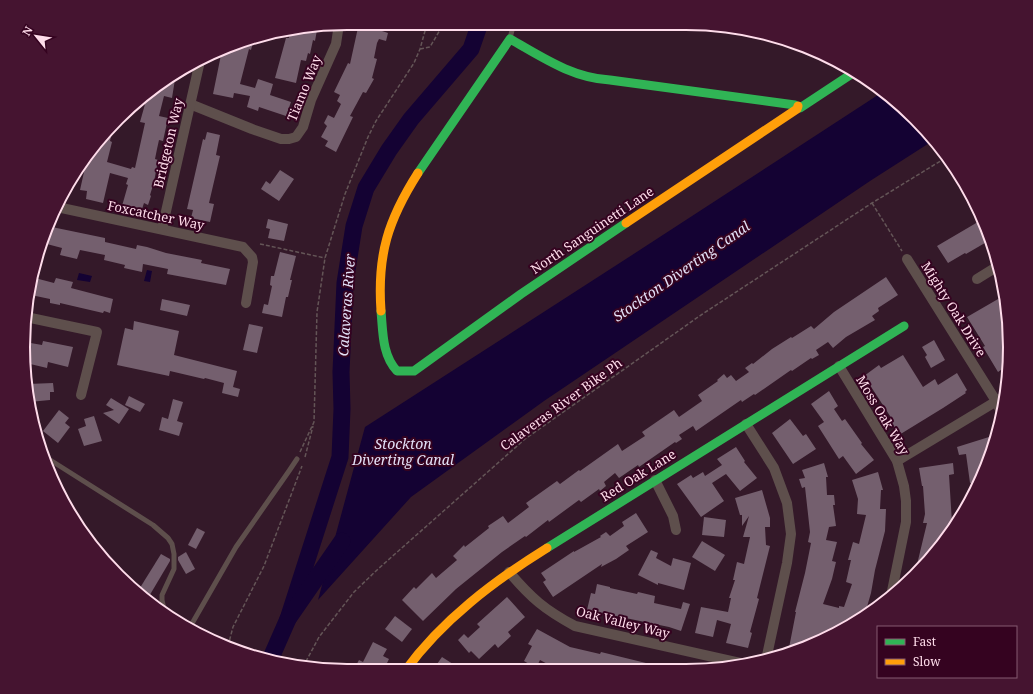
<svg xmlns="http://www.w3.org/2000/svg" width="1033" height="694" viewBox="0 0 1033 694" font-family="'Noto Serif',serif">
	<rect width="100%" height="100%" fill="#341929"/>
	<g fill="#140233">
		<polygon points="881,93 915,118 934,140 870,181 544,401 411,497 318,600 365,427 629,257"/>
		<polygon points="147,270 152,271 150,282 144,281"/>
		<polygon points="79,273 92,276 90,282 77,280"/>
	</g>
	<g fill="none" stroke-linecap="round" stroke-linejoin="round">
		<g stroke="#140233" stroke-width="17">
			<polyline points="288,619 340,457 342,409 341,372 345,283 354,226 366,188 389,150 411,119 471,49 480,23"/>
			<polyline points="270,660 288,619 342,541"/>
		</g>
	</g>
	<g fill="#745f6e">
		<polygon points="359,23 373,23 383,25 382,31 388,33 386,41 379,39 377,43 374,58 377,59 372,78 374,79 366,93 363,92 350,116 353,117 336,152 325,146 328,141 321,137 327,126 324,123 328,115 334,118 341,104 337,101 340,95 334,92 348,63 350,64"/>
		<polygon points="311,29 317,30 315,41 313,40 310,54 308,53 306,61 301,60 296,83 275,78 286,38 289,38 290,32"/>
		<polygon points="254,38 251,50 249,49 240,84 255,88 258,79 273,84 270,95 291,102 286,116 259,107 258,111 247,107 250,96 234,93 233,98 213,94 222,50 243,40"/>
		<polygon points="176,73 172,98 164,96 159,116 168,118 163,141 159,140 157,149 155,159 158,160 154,182 150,195 151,196 148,205 144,203 141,212 122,206 128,185 126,184 128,178 110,173 103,203 86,199 87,191 80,190 88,154 90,150 113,128 110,141 112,142 107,162 131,169 132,167 135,168 145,123 140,122 147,97 167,78"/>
		<polygon points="207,132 220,135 216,155 220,156 209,203 214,204 210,222 191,218 193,210 187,209 203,139 205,140"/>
		<polygon points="280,170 294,179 279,201 261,189 266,181 270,184"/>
		<polygon points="268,219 288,224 284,241 268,238 270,229 266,228"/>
		<polygon points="983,219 990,240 966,254 965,253 948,263 937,246"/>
		<polygon points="47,226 105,238 105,242 136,249 137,245 147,247 166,253 202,260 201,263 230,269 226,285 167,274 168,269 143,264 142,272 124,268 125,265 104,260 105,255 80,250 77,259 60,255 62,248 43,243"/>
		<polygon points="280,252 296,256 290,280 292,280 288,297 286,297 282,317 262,313 264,304 268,305 272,286 270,285 271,276 274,276"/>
		<polygon points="886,277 898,295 878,308 879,311 872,316 875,320 846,337 833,348 828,342 816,350 819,355 812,359 811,358 792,371 791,370 755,395 754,394 742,402 741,400 696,431 693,426 679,435 682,439 676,443 675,442 639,467 638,465 619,478 615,473 604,482 606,486 600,491 599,489 581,502 579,500 549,522 548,520 526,537 525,536 502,552 456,589 423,621 402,600 414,587 416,589 432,573 436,578 457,560 453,556 464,545 465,547 489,528 488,526 503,516 508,523 529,507 526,503 557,481 560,484 579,470 580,471 618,444 622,451 645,436 642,432 674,410 679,417 702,401 698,395 718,381 717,380 724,374 727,378 731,375 736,381 749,372 745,368 752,363 753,364 772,349 791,337 792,338 811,326 814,329 834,312"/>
		<polygon points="35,278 54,283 56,278 73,282 71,288 113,299 110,313 104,311 103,313 60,303 60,305 50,303 50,299 31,295"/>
		<polygon points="1005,295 1010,347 1008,365 998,372 983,347 985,346 967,317"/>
		<polygon points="162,299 190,305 187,316 160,310"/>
		<polygon points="134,321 179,331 174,355 237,371 233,387 240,389 238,397 222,393 224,383 205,378 204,379 170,371 169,376 117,365 125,328 133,330"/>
		<polygon points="249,324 263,327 257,353 243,350"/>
		<polygon points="934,340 945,360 931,368 925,357 927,355 922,347"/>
		<polygon points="43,341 73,347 68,367 48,362 47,368 26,363 25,342 42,345"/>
		<polygon points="903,355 923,387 935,379 938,385 957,373 967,390 965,392 966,393 943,408 899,435 890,420 892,419 864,376 879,365 881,368"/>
		<polygon points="53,383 54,392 50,392 50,400 29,402 28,384"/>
		<polygon points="829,391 838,406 834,409 842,421 845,419 862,443 861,444 874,460 856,474 843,456 839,459 818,426 824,422 811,404"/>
		<polygon points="129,396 145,404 140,412 125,405"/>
		<polygon points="111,398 129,409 119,424 103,413 114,410 106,405"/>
		<polygon points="173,399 183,402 177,421 183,423 179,436 159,430 162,417 168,419"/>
		<polygon points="59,410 69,418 65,423 70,427 58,443 43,431"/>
		<polygon points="94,416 102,441 84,446 78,429 86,426 84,419"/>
		<polygon points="790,419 803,436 806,434 816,449 793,464 772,433"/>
		<polygon points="989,437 992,449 985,471 979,482 970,483 966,454 959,455 957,447"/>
		<polygon points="736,447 745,461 744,462 757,478 740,491 726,474 712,483 724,501 701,517 677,484 691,475 693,478 703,472 705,476 722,465 717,459"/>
		<polygon points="824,463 828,477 826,477 827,495 834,495 835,505 833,505 836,526 829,527 826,540 837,542 832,561 836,562 832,579 823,604 839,608 839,606 844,607 852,584 846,582 851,560 848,560 853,542 859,544 866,515 857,514 858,499 852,480 878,472 883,490 881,490 880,509 886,509 885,531 875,570 871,593 864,617 810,646 788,653 796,612 795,612 805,573 811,543 808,542 810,532 805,487 802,488 799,479 805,478 802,470"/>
		<polygon points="953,463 954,474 949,475 952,523 950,533 914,577 927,523 923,523 925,514 923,486 922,486 919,468"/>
		<polygon points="762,490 770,518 770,527 765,527 766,545 770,546 757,598 759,599 750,632 752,633 748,648 726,643 731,624 717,620 713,637 695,633 701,607 728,612 731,598 729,598 735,580 733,580 737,562 744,564 750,537 743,537 749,516 742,526 742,515 740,515 735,498"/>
		<polygon points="636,513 648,532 626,546 629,550 616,559 601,567 602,564 553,597 543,582 546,580 541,573 574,551 574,552 601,537 600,536 606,532 610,536 624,526 622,522"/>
		<polygon points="704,517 726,520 724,537 702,535"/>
		<polygon points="197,528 205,532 196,549 188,545"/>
		<polygon points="702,541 725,555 715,571 692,557"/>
		<polygon points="651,550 658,553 656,558 671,566 673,558 691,563 684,590 658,583 658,585 638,575"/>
		<polygon points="186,552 195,569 186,574 178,560 178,557"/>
		<polygon points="161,554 170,559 170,561 148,598 138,591"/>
		<polygon points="597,584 610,587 610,588 637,594 638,592 655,596 654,603 681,609 683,602 690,604 681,631 669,627 587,610 591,593 595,594"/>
		<polygon points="507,597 525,617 508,632 511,636 498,648 495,644 479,659 471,651 469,653 458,640 464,634 468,638 480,627 477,624"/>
		<polygon points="395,616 412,629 402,642 385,629"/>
		<polygon points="537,629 570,647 600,654 601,652 646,663 666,669 665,671 551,671 553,667 540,660 536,668 524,661 532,646 528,644"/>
		<polygon points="373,642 387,649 383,656 389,659 383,671 353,671 359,660 363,662"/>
		<polygon points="442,657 464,671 438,671 441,667 437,664"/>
	</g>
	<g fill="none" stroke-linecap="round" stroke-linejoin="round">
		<g stroke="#645557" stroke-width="1.5" stroke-dasharray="4 2" stroke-linecap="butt">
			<polyline points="420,49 430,47 444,23"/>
			<polyline points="872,203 902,251"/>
			<polyline points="260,244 325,258"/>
			<polyline points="300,452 314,422 317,312 325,258 345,194 368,137 376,121 414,63 420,49 425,31 424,23"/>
			<polyline points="305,457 313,426"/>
			<polyline points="228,646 233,627 264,566 302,466"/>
			<polyline points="303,667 319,637 354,592 378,569 525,439 701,315 872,203 947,157"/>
		</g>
		<g stroke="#5e4f4c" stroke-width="5">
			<polyline points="510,38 514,23"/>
			<polyline points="47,458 153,525 168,538 172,544 174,554 174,569 162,595 162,600 164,609"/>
			<polyline points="190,627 236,547 289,471 297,459"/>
		</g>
		<g stroke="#5e4f4c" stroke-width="10">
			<polyline points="190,104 252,129 281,139 289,139 296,137 303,127 311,100 336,44 339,24"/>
			<polyline points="57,207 243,247 252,257 253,262 246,303"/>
			<polyline points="162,229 200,61"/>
			<polyline points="907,259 996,401 1002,414"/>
			<polyline points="977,279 998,266"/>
			<polyline points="26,317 97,332 81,395"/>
			<polyline points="839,366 897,461 904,486 906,501 906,522 891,596"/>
			<polyline points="746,424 774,468 787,503 791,534 787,563 766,660"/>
			<polyline points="897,461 1005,396"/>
			<polyline points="655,480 673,516 676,530"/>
			<path d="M509,572C531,598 545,610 575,626L749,665"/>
			<polyline points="190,628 190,627"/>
		</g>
		<g stroke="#30b455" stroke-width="9">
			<path d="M418,173L510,39C542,57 572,78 610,80L795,105L800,108L853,73"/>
			<path d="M381,311C383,332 382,355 397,371H414L521,294L626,223"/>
			<polyline points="547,548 904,326"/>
		</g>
		<g stroke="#ff9f0a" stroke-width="9">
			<polyline points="626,223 797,109 798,106"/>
			<path d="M381,311C377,255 388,220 418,173"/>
			<path d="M405,671C442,620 494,581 547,548"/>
		</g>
	</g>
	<g text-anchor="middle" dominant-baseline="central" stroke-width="4" stroke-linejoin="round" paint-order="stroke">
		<g font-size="13" fill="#fedcea" stroke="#350320">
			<text transform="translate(304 88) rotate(-68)">Tiamo Way</text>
			<text transform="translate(168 143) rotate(-77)">Bridgeton Way</text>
			<text transform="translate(156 215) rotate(12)">Foxcatcher Way</text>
			<text transform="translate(592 230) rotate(-34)">North Sanguinetti Lane</text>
			<text transform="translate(954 309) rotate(58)">Mighty Oak Drive</text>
			<text transform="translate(561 404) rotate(-36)">Calaveras River Bike Ph</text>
			<text transform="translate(883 415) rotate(59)">Moss Oak Way</text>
			<text transform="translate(638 475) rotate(-32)">Red Oak Lane</text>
			<text transform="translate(623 622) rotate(14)">Oak Valley Way</text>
		</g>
		<g font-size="14" font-style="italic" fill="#e3e1f8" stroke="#350320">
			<text transform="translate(681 271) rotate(-35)">Stockton Diverting Canal</text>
			<text transform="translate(346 305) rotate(-86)">Calaveras River</text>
			<text x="403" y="443">Stockton<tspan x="403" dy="16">Diverting Canal</tspan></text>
		</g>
	</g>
	<path d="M0 0H1033V694H0ZM347 30H686A317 317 0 0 1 1003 347V347A317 317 0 0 1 686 664H347A317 317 0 0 1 30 347V347A317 317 0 0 1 347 30Z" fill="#451430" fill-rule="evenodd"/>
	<path fill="none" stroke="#fedcea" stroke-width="2" d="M347 30H686A317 317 0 0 1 1003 347V347A317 317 0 0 1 686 664H347A317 317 0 0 1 30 347V347A317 317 0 0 1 347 30Z"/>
	<rect x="877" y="626" width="140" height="52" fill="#350320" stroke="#855a71"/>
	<rect x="885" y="639" width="20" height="6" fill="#30b455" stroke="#855a71"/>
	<text x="913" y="646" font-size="12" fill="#fedcea">Fast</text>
	<rect x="885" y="659" width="20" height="6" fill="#ff9f0a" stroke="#855a71"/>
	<text x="913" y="666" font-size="12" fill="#fedcea">Slow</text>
	<g transform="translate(36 36) rotate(300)" stroke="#350320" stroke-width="3" paint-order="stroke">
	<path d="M0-3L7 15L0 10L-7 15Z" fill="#fedcea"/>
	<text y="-6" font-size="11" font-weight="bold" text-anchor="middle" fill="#fedcea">N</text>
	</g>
</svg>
